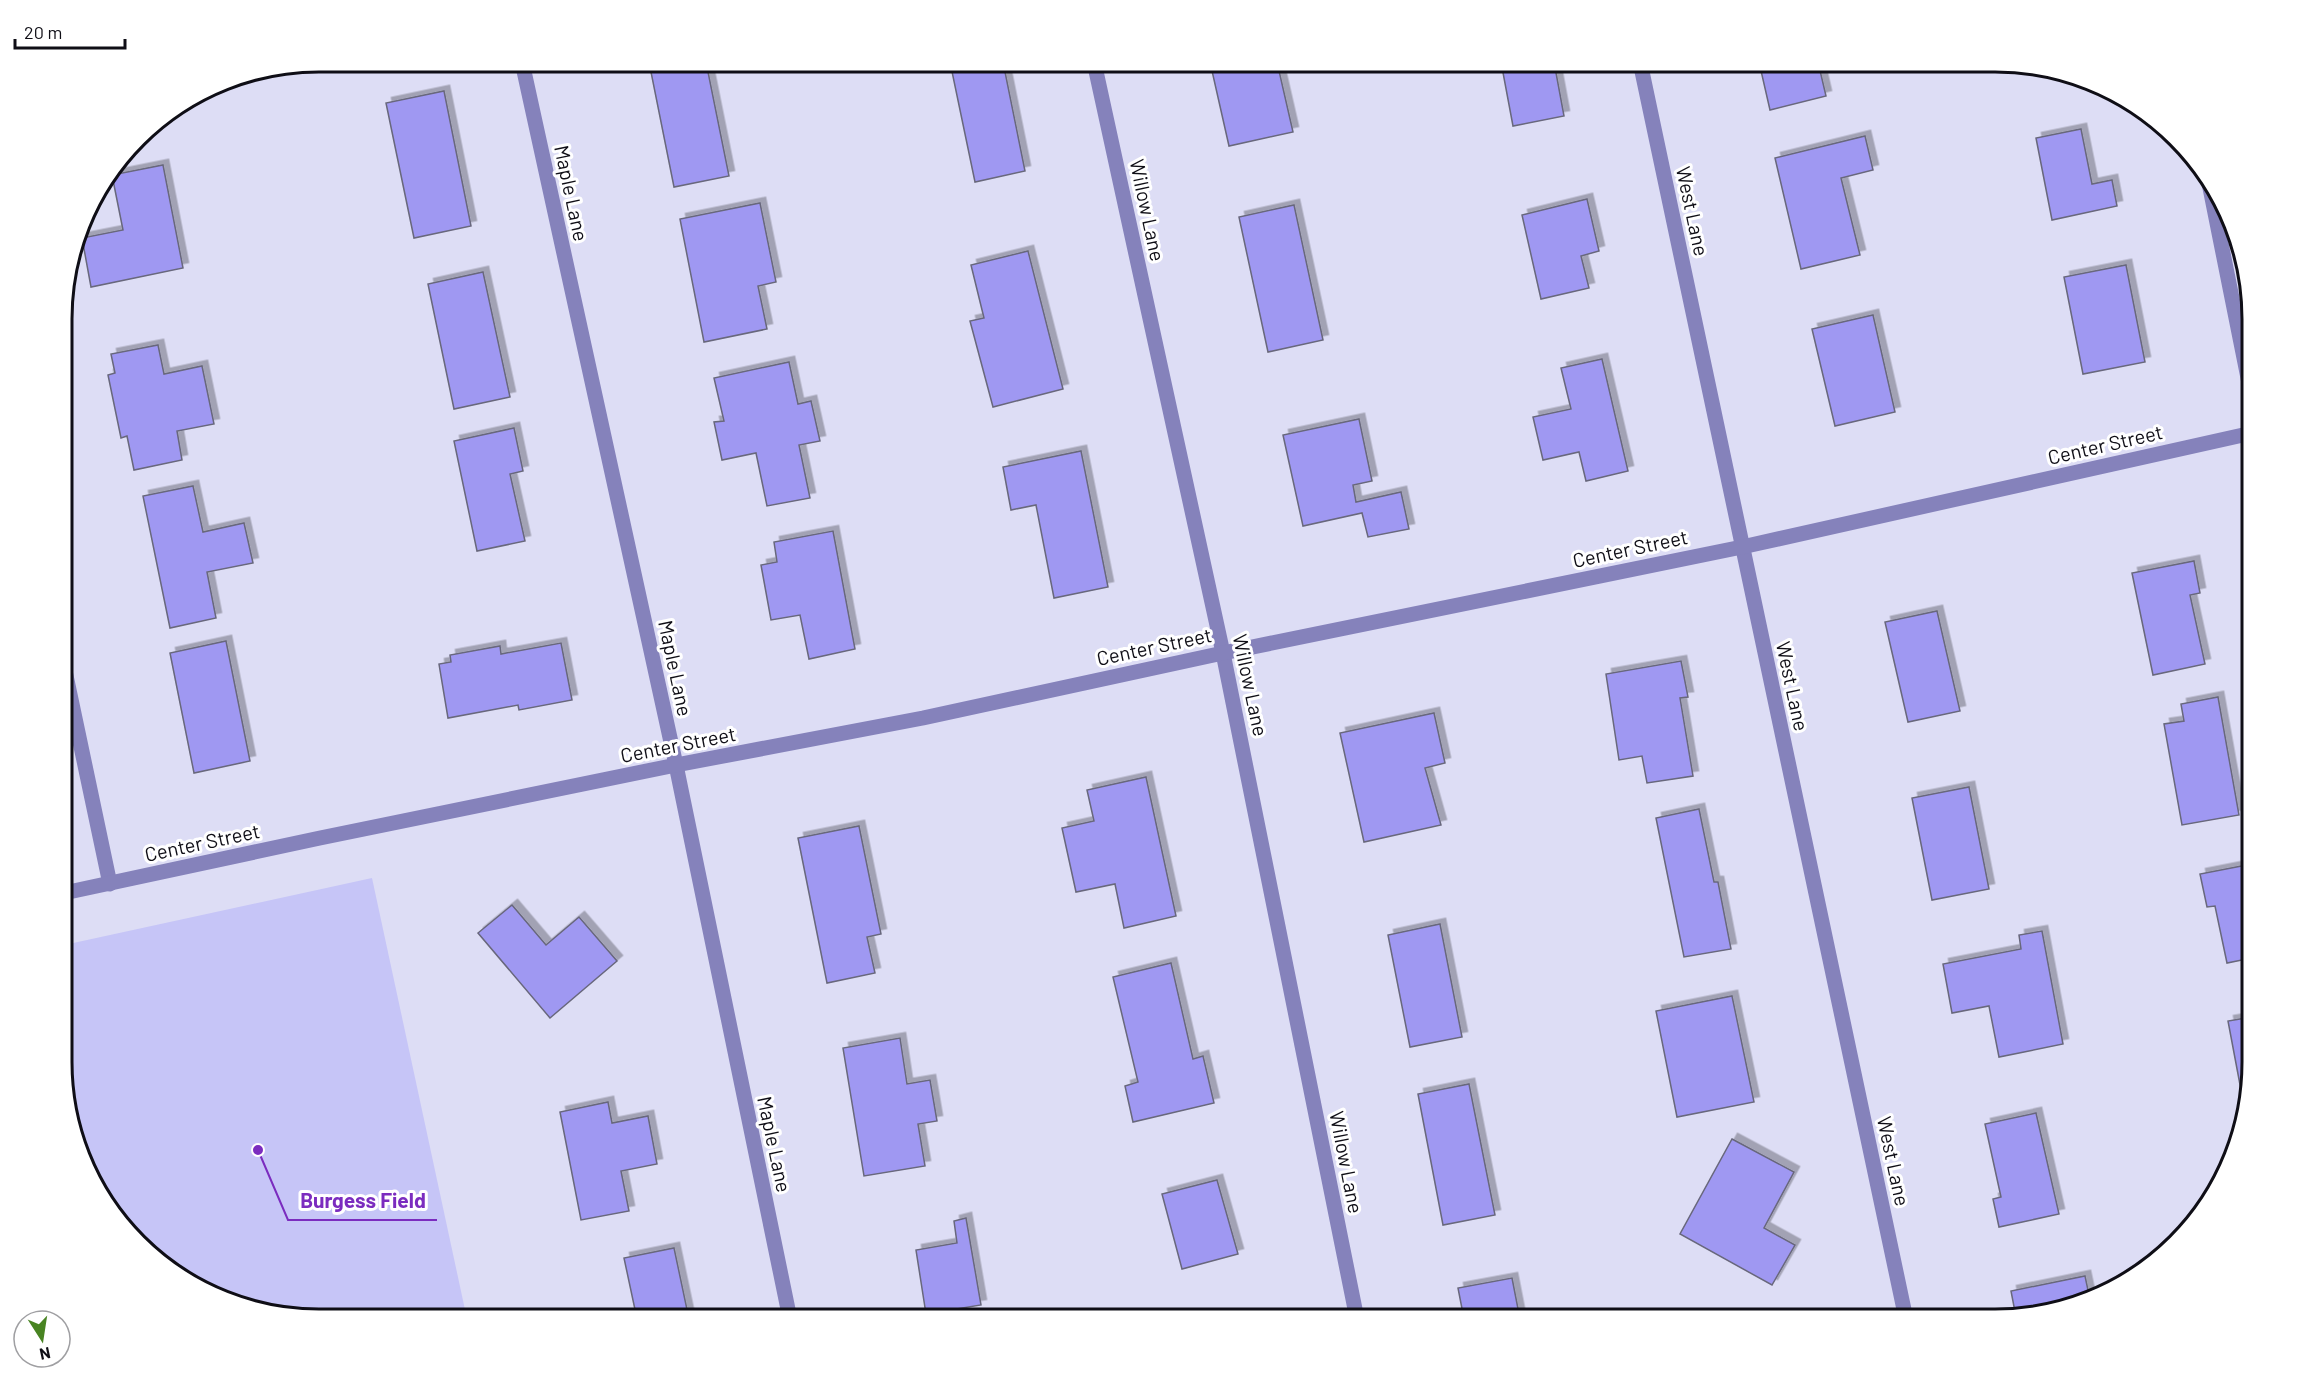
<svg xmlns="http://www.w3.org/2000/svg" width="2314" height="1381" viewBox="0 0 2314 1381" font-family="Barlow,sans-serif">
	<defs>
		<filter id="shadow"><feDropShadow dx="5.5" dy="-5.5" stdDeviation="0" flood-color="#0004"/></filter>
	</defs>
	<rect width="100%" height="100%" fill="#ddddf5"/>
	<polygon fill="#c6c5f7" points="372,878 467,1319 319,1319 252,1311 190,1285 105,1205 64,1095 64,945"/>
	<g fill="#9f98f2" stroke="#68677c" stroke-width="1.5" filter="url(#shadow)">
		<polygon points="389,62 419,62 390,67"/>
		<polygon points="649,62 706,62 729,176 674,187"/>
		<polygon points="950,62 1003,62 1025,171 975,182"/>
		<polygon points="1210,62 1277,62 1293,132 1229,146"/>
		<polygon points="1501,62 1554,62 1564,116 1513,126"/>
		<polygon points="1759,62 1818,62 1826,96 1770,110"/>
		<polygon points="2028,66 2054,69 2030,74"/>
		<polygon points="444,91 471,226 414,238 386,103"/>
		<polygon points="2081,129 2092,184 2112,180 2117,206 2052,220 2036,138"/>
		<polygon points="1865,136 1873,170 1841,178 1860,255 1801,269 1775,158"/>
		<polygon points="163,165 183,268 91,287 82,238 123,230 112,175"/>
		<polygon points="1587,199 1599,251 1581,256 1589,288 1541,299 1522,215"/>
		<polygon points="760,203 776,282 758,286 767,329 704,342 680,219"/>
		<polygon points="1294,205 1323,340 1268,352 1239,217"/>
		<polygon points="1028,251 1063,389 993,407 970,321 984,318 971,265"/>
		<polygon points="2126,265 2145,362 2083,374 2064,277"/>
		<polygon points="483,272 510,397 454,409 428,284"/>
		<polygon points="1873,315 1895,412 1835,426 1812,329"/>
		<polygon points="158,345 164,374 202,366 214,424 177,431 182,460 134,470 127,436 121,438 108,375 115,373 111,354"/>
		<polygon points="1602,359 1628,471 1586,481 1579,452 1543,460 1533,417 1571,409 1561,368"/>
		<polygon points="789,362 798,404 811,401 820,441 799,445 810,498 767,506 756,453 722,460 714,422 724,421 714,378"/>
		<polygon points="1359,419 1372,481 1353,485 1356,502 1401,492 1409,529 1368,537 1362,513 1303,526 1283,435"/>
		<polygon points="514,428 523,471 510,474 525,541 477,551 454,441"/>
		<polygon points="1081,451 1108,587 1054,598 1036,505 1011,510 1003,467"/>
		<polygon points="193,486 203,532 244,523 253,563 207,572 216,618 170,628 143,496"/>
		<polygon points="833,531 855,649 809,659 800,615 771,620 761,565 777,562 774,542"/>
		<polygon points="2194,561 2200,593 2190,595 2205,664 2153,675 2132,573"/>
		<polygon points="1937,611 1960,711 1908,722 1885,622"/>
		<polygon points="226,641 250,761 194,773 170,653"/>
		<polygon points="561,643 572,700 519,710 518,705 448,718 439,664 451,662 450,655 500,646 501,654"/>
		<polygon points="1681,661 1688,697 1680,698 1693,776 1647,783 1642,756 1619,760 1606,674"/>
		<polygon points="2218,697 2239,815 2182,825 2164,724 2184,721 2181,704"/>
		<polygon points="1434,713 1445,763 1425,768 1441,825 1364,842 1340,733"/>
		<polygon points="1146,777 1176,916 1124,928 1115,884 1076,892 1062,828 1094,821 1087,790"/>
		<polygon points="1969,787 1989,889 1932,900 1912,798"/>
		<polygon points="1699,809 1714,882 1718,882 1731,949 1684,957 1656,818"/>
		<polygon points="859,826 881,934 867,937 875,973 827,983 798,838"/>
		<polygon points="2252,864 2252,958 2227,963 2215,906 2207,907 2200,874"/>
		<polygon points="512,905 546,945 579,917 617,961 550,1018 478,933"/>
		<polygon points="1440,924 1462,1037 1410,1047 1388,935"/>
		<polygon points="2042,931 2063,1044 1999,1057 1989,1006 1952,1013 1943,964 2021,949 2019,935"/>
		<polygon points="1171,963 1193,1059 1203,1056 1214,1103 1133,1122 1125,1086 1138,1082 1113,977"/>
		<polygon points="1732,996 1754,1102 1677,1117 1656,1011"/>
		<polygon points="2252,1017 2252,1078 2244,1106 2228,1021"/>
		<polygon points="900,1038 907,1084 930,1080 937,1121 918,1124 925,1166 864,1176 843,1048"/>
		<polygon points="1469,1084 1495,1215 1443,1225 1418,1094"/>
		<polygon points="608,1102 612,1123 648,1116 657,1164 621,1171 629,1211 581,1220 560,1112"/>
		<polygon points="2036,1113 2059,1214 1999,1227 1993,1199 2001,1197 1985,1124"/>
		<polygon points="1732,1139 1794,1172 1764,1228 1795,1245 1772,1285 1680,1234"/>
		<polygon points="1217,1180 1238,1254 1182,1269 1162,1194"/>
		<polygon points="966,1218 981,1305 926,1314 916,1250 957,1243 954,1221"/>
		<polygon points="674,1248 689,1319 637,1319 624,1258"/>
		<polygon points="2085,1276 2089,1295 2016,1317 2011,1291"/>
		<polygon points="1512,1278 1520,1319 1464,1319 1458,1288"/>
	</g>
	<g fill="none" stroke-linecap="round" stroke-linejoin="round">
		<g stroke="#8582bb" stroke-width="15">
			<polyline points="522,62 676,765 790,1319"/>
			<polyline points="1094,62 1223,653 1357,1319"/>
			<polyline points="1640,62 1906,1319"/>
			<polyline points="2208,178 2252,398"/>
			<polyline points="64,666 110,884"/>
			<polyline points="64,893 320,838 676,765 923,718 1223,653 1742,547 2252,433"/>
		</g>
	</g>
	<g text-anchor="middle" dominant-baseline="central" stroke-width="6" stroke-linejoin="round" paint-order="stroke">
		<g font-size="20" fill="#0f0e16" stroke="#fff">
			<text transform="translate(572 193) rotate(78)">Maple Lane</text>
			<text transform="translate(1148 210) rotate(78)">Willow Lane</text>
			<text transform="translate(1693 211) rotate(78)">West Lane</text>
			<text transform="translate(2105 444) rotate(-13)">Center Street</text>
			<text transform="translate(1630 548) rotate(-12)">Center Street</text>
			<text transform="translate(1154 646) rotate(-12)">Center Street</text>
			<text transform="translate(676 668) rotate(78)">Maple Lane</text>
			<text transform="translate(1251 685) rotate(78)">Willow Lane</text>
			<text transform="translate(1793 686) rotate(78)">West Lane</text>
			<text transform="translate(678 744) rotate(-11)">Center Street</text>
			<text transform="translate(202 842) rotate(-12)">Center Street</text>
			<text transform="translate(775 1144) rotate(78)">Maple Lane</text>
			<text transform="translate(1894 1161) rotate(78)">West Lane</text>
			<text transform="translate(1347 1162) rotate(79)">Willow Lane</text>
		</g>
	</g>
	<path d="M0 0H2314V1381H0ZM319 72H1995A247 247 0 0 1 2242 319V1062A247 247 0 0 1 1995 1309H319A247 247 0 0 1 72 1062V319A247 247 0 0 1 319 72Z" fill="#fff" fill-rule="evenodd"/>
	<path fill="none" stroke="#0f0e16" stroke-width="3" d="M319 72H1995A247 247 0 0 1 2242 319V1062A247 247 0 0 1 1995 1309H319A247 247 0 0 1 72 1062V319A247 247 0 0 1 319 72Z"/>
	<path fill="none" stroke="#7b2cbf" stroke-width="2" d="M258 1150L288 1220H437"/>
	<circle fill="#7b2cbf" stroke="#fff" stroke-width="2" cx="258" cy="1150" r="6"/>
	<g font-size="21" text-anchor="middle" font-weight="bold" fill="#7b2cbf" stroke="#fff" stroke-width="6" stroke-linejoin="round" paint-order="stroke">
		<text x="363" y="1208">Burgess Field</text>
	</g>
	<g transform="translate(42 1339) rotate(168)"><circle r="28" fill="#ffffff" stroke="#9f9fa2" stroke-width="1.5"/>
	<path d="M0-4.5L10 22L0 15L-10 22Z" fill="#488422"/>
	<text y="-9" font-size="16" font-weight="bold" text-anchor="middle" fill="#0f0e16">N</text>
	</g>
	<path d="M15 39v9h110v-9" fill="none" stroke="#0f0e16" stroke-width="3"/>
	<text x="24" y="39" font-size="18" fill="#0f0e16" stroke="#ffffff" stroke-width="4.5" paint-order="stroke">20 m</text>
</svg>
